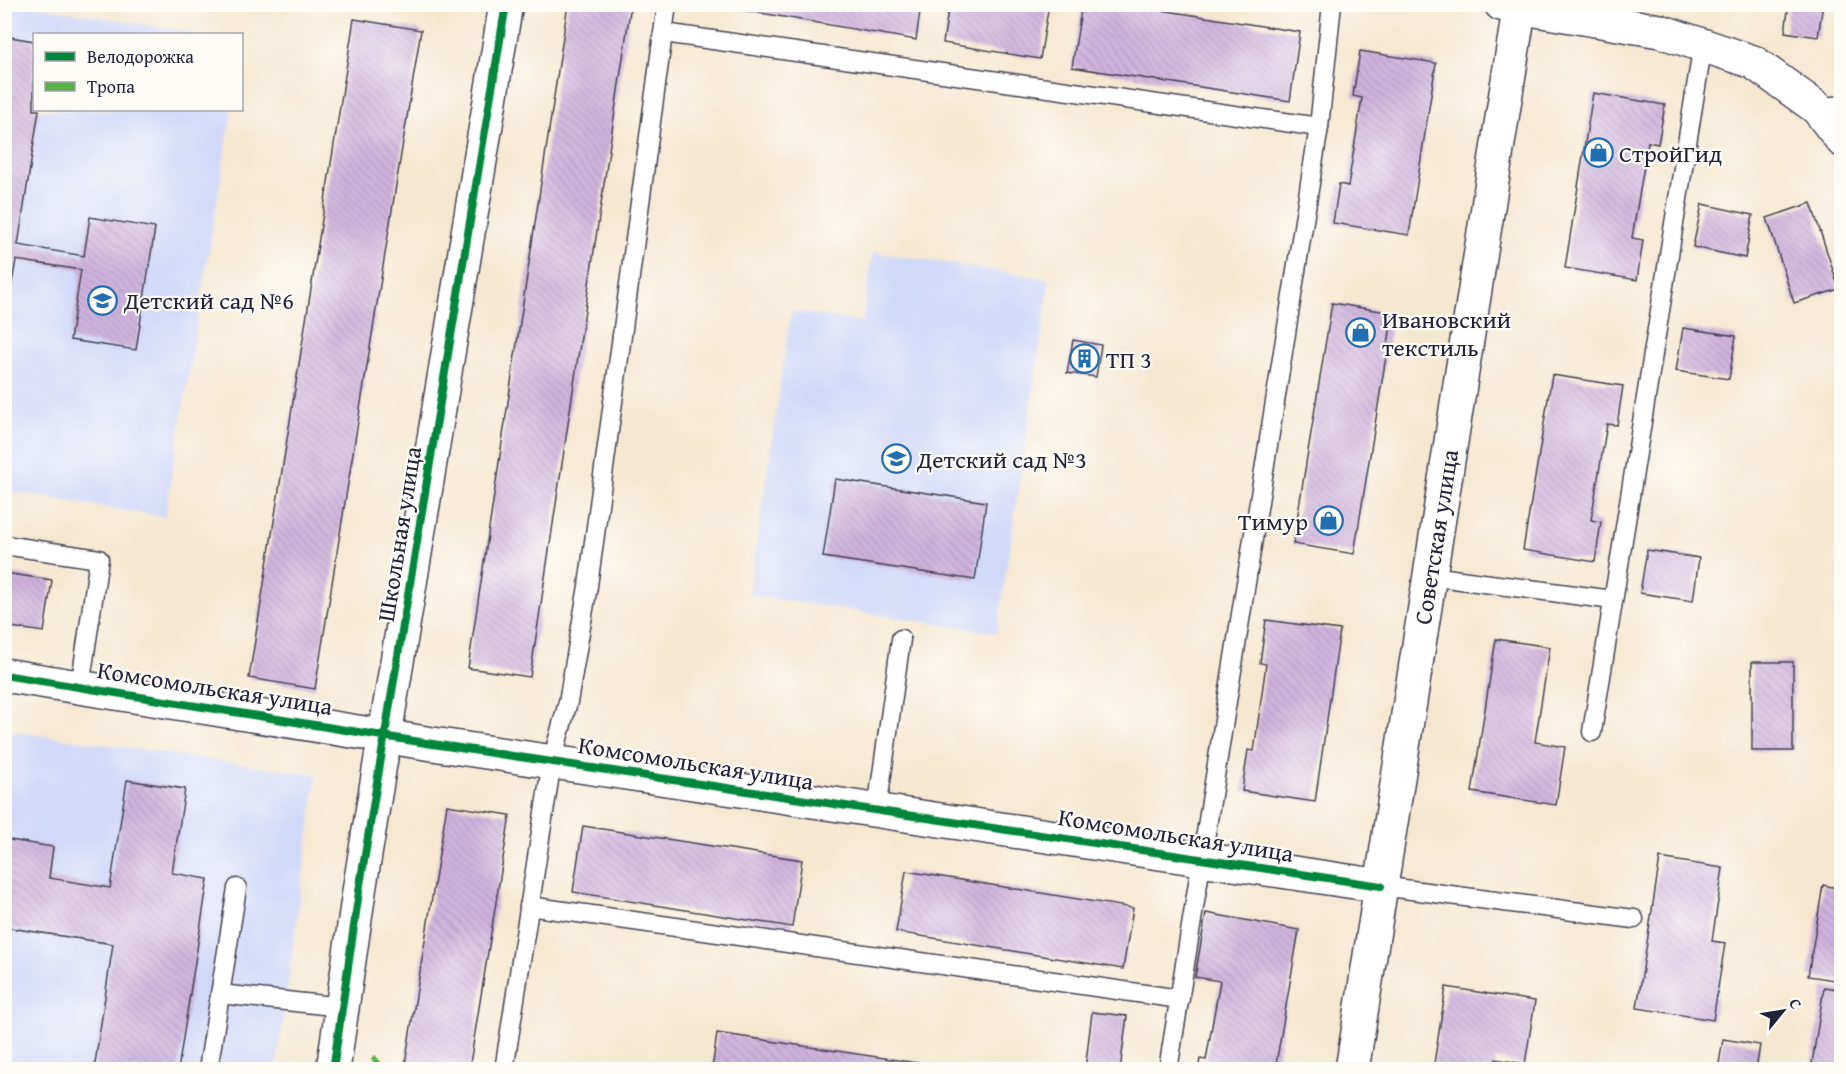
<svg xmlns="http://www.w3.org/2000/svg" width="1846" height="1074" viewBox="0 0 1846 1074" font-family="'Gentium Book Plus',serif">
	<defs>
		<pattern id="building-back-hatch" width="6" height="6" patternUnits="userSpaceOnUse" patternTransform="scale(1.5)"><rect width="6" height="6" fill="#cfb4dd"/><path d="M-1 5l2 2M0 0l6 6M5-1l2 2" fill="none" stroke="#b19abf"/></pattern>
	</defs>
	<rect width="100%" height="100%" fill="#fdfcf7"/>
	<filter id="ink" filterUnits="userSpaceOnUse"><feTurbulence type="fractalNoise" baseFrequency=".0167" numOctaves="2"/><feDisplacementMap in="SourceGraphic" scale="12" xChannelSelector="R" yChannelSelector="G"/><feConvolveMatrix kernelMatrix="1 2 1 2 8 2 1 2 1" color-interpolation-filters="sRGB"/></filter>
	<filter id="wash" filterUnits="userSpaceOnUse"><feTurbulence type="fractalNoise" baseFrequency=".008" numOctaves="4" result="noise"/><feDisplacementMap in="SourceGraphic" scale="24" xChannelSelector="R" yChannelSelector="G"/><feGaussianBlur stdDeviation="1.35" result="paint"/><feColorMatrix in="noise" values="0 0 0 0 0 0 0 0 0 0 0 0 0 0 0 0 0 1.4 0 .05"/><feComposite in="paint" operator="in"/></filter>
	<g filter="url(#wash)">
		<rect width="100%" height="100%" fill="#f5e8d1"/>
		<g fill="#d1d9f9">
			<polygon points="4,5 29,5 201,34 34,34 34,110 232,110 165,517 5,491"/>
			<polygon points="873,252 1050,279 997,633 749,595 791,311 862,322"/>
			<polygon points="5,730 317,775 276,1069 5,1070"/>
		</g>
		<g id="blocks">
			<g fill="url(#building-back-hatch)">
				<polygon points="568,4 631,4 530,677 468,668"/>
				<polygon points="709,4 921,4 916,40"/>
				<polygon points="949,4 1049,4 1040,59 943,43"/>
				<polygon points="1082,4 1123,4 1300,32 1290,101 1072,67"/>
				<polygon points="1789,4 1823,4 1818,37 1785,32"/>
				<polygon points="354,19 421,30 315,689 249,678"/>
				<polygon points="4,36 34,41 34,110 39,110 18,245 84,256 90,217 155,228 136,350 70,340 81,270 16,260 4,327"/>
				<polygon points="1360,51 1436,63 1409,235 1333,223 1339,184 1348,186 1362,98 1353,96"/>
				<polygon points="1593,93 1665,105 1658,144 1648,142 1632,238 1643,240 1637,280 1565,268"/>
				<polygon points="1811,203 1839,289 1794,303 1767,218"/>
				<polygon points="1702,204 1753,215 1745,258 1693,247"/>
				<polygon points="1332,303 1393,313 1354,554 1293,544"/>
				<polygon points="1683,328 1736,336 1729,379 1676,371"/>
				<polygon points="1073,340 1101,345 1096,377 1067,373"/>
				<polygon points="1552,375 1623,386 1617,425 1607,424 1591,520 1601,522 1595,562 1523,550"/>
				<polygon points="835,479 986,502 975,580 823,557"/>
				<polygon points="1647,550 1699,558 1693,601 1640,593"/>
				<polygon points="4,573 52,580 44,632 4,626"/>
				<polygon points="1266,620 1340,630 1315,802 1242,791 1248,750 1254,751 1266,664 1260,663"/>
				<polygon points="1496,639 1550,647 1535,742 1565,747 1556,805 1472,792"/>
				<rect x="1752" y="662" width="41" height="89"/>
				<polygon points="127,780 185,789 172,873 208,879 178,1070 94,1070 113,944 4,927 4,839 53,847 49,878 110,888"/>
				<polygon points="447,805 510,815 469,1070 404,1070"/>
				<polygon points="583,826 802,860 792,927 573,892"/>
				<polygon points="1660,858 1723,868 1712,941 1725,943 1713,1020 1637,1008"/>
				<polygon points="906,871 1133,908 1123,969 896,932"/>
				<polygon points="1823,885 1842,889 1840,981 1808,976"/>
				<polygon points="1206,913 1299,930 1275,1070 1198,1070 1200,1059 1206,1060 1220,981 1195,977"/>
				<polygon points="1446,987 1535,1001 1525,1064 1496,1059 1494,1070 1433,1070"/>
				<polygon points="1824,987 1842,990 1842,1070 1811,1070"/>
				<polygon points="1092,1012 1127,1016 1120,1070 1085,1070"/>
				<polygon points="717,1033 938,1066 937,1070 712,1070"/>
				<polygon points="1723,1039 1760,1045 1756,1070 1718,1070"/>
			</g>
		</g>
	</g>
	<g filter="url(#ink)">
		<use href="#blocks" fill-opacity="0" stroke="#424052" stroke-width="1.5"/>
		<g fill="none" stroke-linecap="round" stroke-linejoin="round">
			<defs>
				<g id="lane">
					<polyline points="664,33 1319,127"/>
					<polyline points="1817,108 1842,105"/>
					<polyline points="4,545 99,559 80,687"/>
					<polyline points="1430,576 1613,600"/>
					<polyline points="1592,732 1703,44"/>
					<polyline points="877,810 901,639"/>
					<polyline points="1381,886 1634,919"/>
					<polyline points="529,906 1180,999"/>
					<polyline points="220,994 342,1007"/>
					<polyline points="208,1070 237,888"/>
					<polyline points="504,1070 552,761 568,702 588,586 667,4"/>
					<polyline points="1168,1070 1319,127 1332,4"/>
				</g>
				<g id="street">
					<polyline points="1501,4 1660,31 1753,62 1817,108 1842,140"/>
					<polyline points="4,675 426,743 1381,886"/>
					<polyline points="333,1070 360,885 506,4"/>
				</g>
				<polyline id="secondary" points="1352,1070 1520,4"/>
			</defs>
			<use href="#lane" stroke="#424052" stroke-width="21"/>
			<use href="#street" stroke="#424052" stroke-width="36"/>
			<use href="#secondary" stroke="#424052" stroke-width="36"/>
			<use href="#lane" stroke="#fff" stroke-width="18"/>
			<use href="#street" stroke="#fff" stroke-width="33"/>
			<use href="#secondary" stroke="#fff" stroke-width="33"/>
			<polyline stroke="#55b146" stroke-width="6" stroke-dasharray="12 6" stroke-linecap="butt" points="373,1057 384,1070"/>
			<defs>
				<g id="cycleway">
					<polyline points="4,675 426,743 1381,886"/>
					<polyline points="333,1070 360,885 506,4"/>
				</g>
			</defs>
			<use href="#cycleway" stroke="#fdfcf7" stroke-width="11"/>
			<use href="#cycleway" stroke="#00873e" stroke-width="8"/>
		</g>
	</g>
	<defs>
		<symbol id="shop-ring" viewBox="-11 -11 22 22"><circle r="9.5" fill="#fdfcf7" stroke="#1f6fb2" stroke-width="1.5"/><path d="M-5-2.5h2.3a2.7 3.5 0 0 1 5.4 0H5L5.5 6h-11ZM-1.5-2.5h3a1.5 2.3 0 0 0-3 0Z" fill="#1f6fb2"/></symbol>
		<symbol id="school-ring" viewBox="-11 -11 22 22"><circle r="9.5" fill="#fdfcf7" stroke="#1f6fb2" stroke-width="1.5"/><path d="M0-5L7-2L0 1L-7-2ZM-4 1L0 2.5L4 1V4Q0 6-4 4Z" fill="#1f6fb2"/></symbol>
		<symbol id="building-ring" viewBox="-11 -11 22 22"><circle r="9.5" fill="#fdfcf7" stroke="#1f6fb2" stroke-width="1.5"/><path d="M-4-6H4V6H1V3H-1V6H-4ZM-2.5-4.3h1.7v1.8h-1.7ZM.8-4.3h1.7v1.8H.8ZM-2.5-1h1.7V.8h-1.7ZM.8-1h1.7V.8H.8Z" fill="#1f6fb2"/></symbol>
	</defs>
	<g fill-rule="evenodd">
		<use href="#shop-ring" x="1582" y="136" width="33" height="33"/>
		<use href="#school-ring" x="86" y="284" width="33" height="33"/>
		<use href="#shop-ring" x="1344" y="316" width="33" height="33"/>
		<use href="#building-ring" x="1068" y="342" width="33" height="33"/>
		<use href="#school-ring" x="880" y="442" width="33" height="33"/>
		<use href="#shop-ring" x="1312" y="504" width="33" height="33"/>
	</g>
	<g text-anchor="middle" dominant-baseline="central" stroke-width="4.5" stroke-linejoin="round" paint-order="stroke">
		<g font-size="24" fill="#22223b" stroke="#fdfcf7" text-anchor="start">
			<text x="1619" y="153">СтройГид</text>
			<text x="124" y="300">Детский сад №6</text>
			<text x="1382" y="319">Ивановский<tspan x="1382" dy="28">текстиль</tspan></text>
			<text x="1106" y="359">ТП 3</text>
			<text x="917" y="459">Детский сад №3</text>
			<text x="1308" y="521" text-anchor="end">Тимур</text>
		</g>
		<g font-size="24" fill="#22223b" stroke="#fdfcf7">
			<text transform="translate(399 534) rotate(-81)">Школьная улица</text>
			<text transform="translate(1436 537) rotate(-81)">Советская улица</text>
			<text transform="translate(215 688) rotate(9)">Комсомольская улица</text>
			<text transform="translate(696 763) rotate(9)">Комсомольская улица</text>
			<text transform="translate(1176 835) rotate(9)">Комсомольская улица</text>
		</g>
	</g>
	<rect width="1846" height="1074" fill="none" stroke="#fdfcf7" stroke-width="24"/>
	<rect x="33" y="33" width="210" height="78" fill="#fdfcf7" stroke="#a5a5ac" stroke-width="1.5"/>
	<rect x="45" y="52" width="30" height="9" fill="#00873e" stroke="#a5a5ac" stroke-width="1.5"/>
	<text x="87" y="63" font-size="18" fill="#22223b">Велодорожка</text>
	<rect x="45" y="82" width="30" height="9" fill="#55b146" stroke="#a5a5ac" stroke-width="1.5"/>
	<text x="87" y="93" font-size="18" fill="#22223b">Тропа</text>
	<g transform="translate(1783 1011) rotate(60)" stroke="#fdfcf7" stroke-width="4.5" paint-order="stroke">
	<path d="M0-4.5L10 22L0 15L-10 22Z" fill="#22223b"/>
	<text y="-9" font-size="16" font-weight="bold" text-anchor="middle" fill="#22223b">С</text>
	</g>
</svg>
